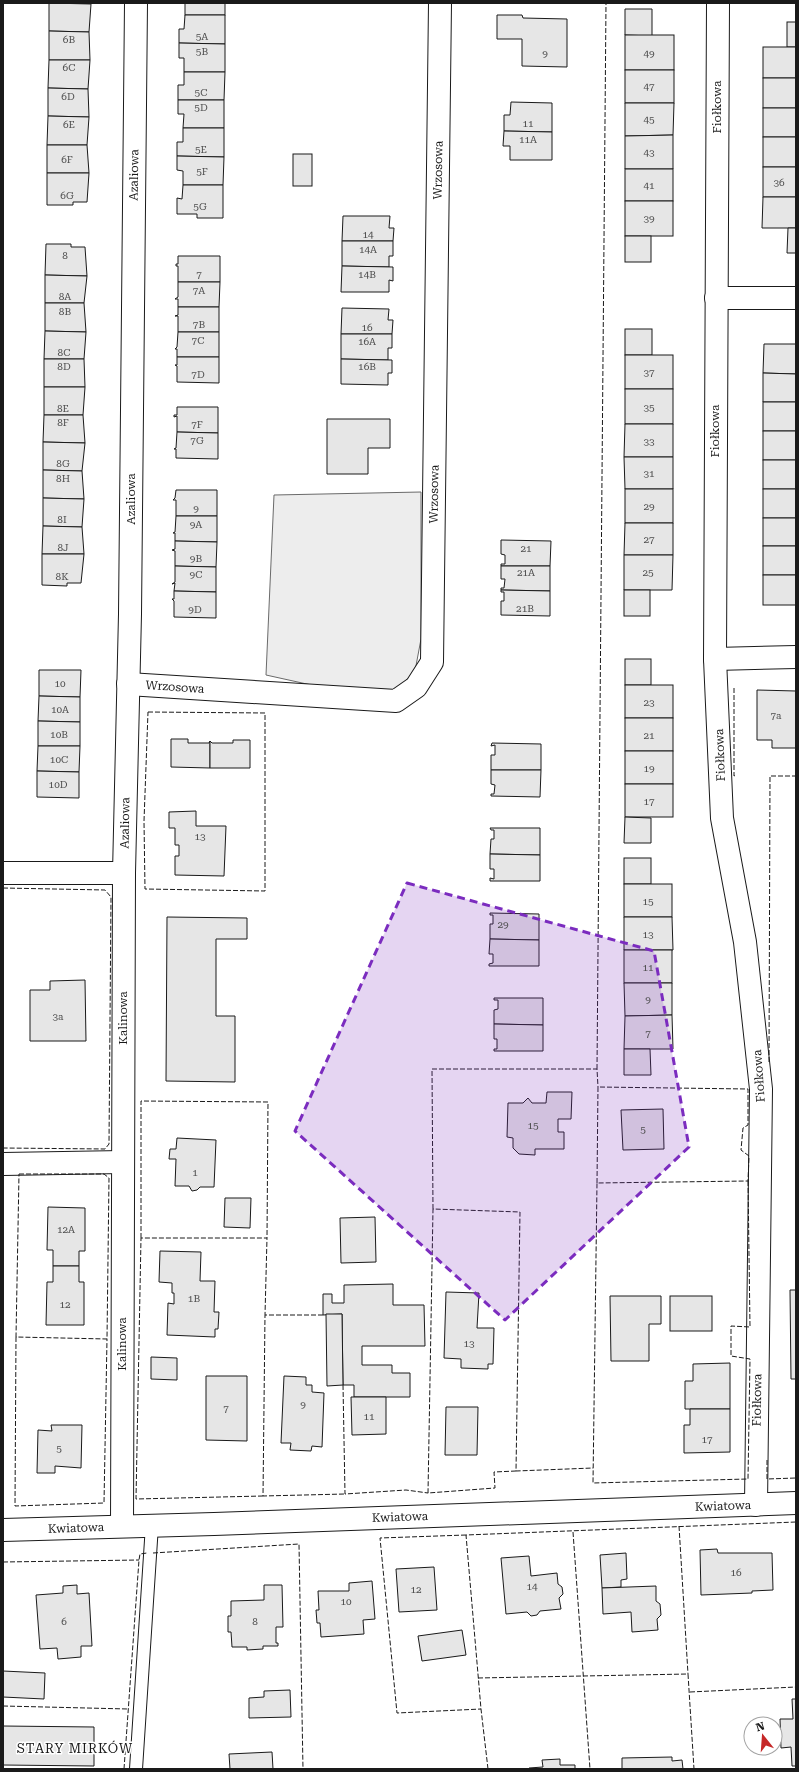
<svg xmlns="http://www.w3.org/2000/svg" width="799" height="1772" viewBox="0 0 799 1772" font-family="'Roboto Serif',serif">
	<rect width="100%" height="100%" fill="#fff"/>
	<polygon fill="#ededed" stroke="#6a6a6a" points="421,492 421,639 415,671 395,692 343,692 266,675 274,495"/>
	<g fill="#e6e6e6" stroke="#1a1a1a">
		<polygon points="49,3 91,4 89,32 49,31"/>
		<rect x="185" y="3" width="40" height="12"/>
		<polygon points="625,9 652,9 652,36 625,35"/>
		<polygon points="185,15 225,15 225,44 179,43 179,29 184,29"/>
		<polygon points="497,15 522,15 523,18 567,19 567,67 522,66 522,39 497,39"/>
		<rect x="787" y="22" width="9" height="25"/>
		<polygon points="49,31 89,32 90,60 49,60"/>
		<rect x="625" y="35" width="49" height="35"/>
		<polygon points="179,43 225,44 225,72 184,72 184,58 179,58"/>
		<rect x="763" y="47" width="33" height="31"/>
		<polygon points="49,60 90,60 88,89 48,88"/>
		<rect x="625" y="70" width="49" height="33"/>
		<polygon points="184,72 225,72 224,100 178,100 178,85 184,85"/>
		<rect x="763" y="78" width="33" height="30"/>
		<polygon points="48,88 88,89 89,117 48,116"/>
		<polygon points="178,100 224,100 224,128 183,128 184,114 178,114"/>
		<polygon points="511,102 552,103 552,132 504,131 504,115 510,115"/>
		<polygon points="625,103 674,103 673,135 625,136"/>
		<rect x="763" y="108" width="33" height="29"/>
		<polygon points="48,116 89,117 87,145 47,145"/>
		<polygon points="183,128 224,128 224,157 177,156 177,142 183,142"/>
		<polygon points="504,131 552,132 552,160 510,160 510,146 503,146"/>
		<polygon points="673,135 673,169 625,169 625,136"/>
		<rect x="763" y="137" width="33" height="30"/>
		<polygon points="47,145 87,145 89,173 47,173"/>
		<rect x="293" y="154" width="19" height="32"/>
		<polygon points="177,156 224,157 223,185 183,185 183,171 177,170"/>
		<rect x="763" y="167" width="33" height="30"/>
		<rect x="625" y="169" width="48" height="32"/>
		<polygon points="47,173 89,173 87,202 73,202 73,205 47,205"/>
		<polygon points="183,185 223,185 223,218 197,218 197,214 177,214 177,198 182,199"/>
		<polygon points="763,197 796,197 796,228 762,228"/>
		<rect x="625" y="201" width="48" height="35"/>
		<polygon points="343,216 390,216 389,228 394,228 393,241 342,241"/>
		<polygon points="788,228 796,228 796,253 787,253"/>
		<rect x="625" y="236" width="26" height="26"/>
		<polygon points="342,241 393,241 393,256 389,256 389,267 342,266"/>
		<polygon points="46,244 71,244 71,247 85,247 87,276 45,275"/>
		<polygon points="178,256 220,256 220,282 178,282 178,266 176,266 176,264 178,264"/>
		<polygon points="342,266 393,267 393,281 389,280 389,292 341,292"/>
		<polygon points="45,275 87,276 84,303 45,303"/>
		<polygon points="178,282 220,282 219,307 178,307 178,299 175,299 178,297"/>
		<polygon points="45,303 84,303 86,332 45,331"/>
		<polygon points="178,307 219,307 219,332 178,332 178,316 175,316 178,315"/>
		<polygon points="342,308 389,309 388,320 393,320 392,334 341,334"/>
		<rect x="625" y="329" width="27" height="26"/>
		<polygon points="45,331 86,332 84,359 44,359"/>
		<polygon points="178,332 219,332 219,357 177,357 177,349 175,349 177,347"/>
		<polygon points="341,334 392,334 392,348 388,348 388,360 341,359"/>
		<polygon points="764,344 796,344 796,374 763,373"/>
		<rect x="625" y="355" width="48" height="34"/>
		<polygon points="177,357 219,357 219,383 177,382 177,366 175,365 177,365"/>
		<polygon points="44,359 84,359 85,387 44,387"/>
		<polygon points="341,359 392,360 392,373 388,373 388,385 341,384"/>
		<polygon points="763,373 796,374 796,402 763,402"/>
		<polygon points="44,387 85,387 83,415 44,415"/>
		<rect x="625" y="389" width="48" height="35"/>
		<rect x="763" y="402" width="33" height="29"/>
		<polygon points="177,407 218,407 218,433 177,432 177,416 174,417 174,415 177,415"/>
		<polygon points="44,415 83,415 85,443 43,442"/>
		<polygon points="327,419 390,419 390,448 368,448 368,474 327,474"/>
		<polygon points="625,424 673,424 673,457 624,457"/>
		<rect x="763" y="431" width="33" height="29"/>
		<polygon points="177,432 218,433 218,459 176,458 176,449 174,449 176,448"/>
		<polygon points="43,442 85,443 82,471 43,470"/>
		<polygon points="624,457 673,457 673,489 625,489"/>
		<rect x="763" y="460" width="33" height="29"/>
		<polygon points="43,470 82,471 84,499 43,498"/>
		<rect x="625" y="489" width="48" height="34"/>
		<rect x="763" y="489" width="33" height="29"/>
		<polygon points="176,490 217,490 217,516 176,516 176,500 173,500 175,498"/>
		<polygon points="43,498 84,499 82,527 43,526"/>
		<polygon points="176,516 217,516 217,542 175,541 175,533 173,533 175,532"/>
		<rect x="763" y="518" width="33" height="28"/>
		<polygon points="625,523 673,523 673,555 624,555"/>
		<polygon points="43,526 82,527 84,554 42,554"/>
		<polygon points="501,540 551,541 550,566 501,566 501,564 505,564 505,555 501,554"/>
		<polygon points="175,541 217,542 216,567 175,566 175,551 172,550 175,549"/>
		<rect x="763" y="546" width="33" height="29"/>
		<polygon points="42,554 84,554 81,583 67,583 67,586 42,585"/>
		<polygon points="624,555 673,555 672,590 624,590"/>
		<polygon points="175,566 216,567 216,592 174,591 175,583 172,584 175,582"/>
		<polygon points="501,566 550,566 550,591 501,590 501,588 504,588 505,579 501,579"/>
		<rect x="763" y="575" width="33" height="30"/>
		<polygon points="501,590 550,591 550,616 501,615 501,601 504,601 504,592 501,592"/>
		<rect x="624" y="590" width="26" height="26"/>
		<polygon points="174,591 216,592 216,618 174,617 174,601 172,599 174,599"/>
		<rect x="625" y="659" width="26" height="26"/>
		<polygon points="39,670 81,670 80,697 39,696"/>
		<rect x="625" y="685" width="48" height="33"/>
		<polygon points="757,690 796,691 796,748 772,748 772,740 757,740"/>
		<polygon points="39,696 80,697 80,722 38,721"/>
		<rect x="625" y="718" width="48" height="33"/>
		<polygon points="38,721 80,722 80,746 38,746"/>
		<polygon points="171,739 188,739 188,743 209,743 210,741 210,768 171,767"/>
		<polygon points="233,740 250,740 250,768 210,768 210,741 212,743 233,743"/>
		<polygon points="492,743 541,744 541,770 491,770 491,755 495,755 495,745 491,746"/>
		<polygon points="38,746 80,746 79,772 37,771"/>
		<rect x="625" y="751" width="48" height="33"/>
		<polygon points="491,770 541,770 540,797 491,796 491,794 494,794 495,785 491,784"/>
		<polygon points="37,771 79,772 79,798 37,797"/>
		<rect x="625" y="784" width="48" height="33"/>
		<polygon points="196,811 196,826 226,826 224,876 175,875 175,856 179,856 179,845 175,845 175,828 169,828 169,812"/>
		<polygon points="625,817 651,818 651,843 624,843"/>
		<polygon points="490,828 540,828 540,855 490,854 491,839 494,839 494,830 491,830"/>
		<polygon points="490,854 540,855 540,881 490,881 490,878 494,879 494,869 490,869"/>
		<rect x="624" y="858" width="27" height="26"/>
		<rect x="624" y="884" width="48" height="33"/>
		<polygon points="490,913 539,914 539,940 490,939 490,924 493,924 493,915 490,915"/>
		<polygon points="167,917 247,918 247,939 216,939 216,1016 235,1016 235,1082 166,1081"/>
		<polygon points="624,917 672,917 673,950 624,950"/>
		<polygon points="490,939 539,940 539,966 489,966 489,964 493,963 493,954 489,954"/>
		<rect x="624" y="950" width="48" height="33"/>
		<polygon points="85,980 86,1041 30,1041 30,990 50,990 50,981"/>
		<polygon points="624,983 672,983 672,1015 625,1016"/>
		<polygon points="494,998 543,998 543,1025 494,1024 494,1010 498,1009 498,1000 494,1000"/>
		<polygon points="672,1015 673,1049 624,1049 625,1016"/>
		<polygon points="494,1024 543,1025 543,1051 494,1051 494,1049 497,1049 497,1039 494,1039"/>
		<polygon points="624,1049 650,1049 651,1075 624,1075"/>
		<polygon points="547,1092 572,1092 571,1119 558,1119 558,1132 564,1132 564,1149 535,1149 535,1155 519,1154 513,1148 513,1138 507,1137 508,1103 523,1103 528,1098 532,1103 546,1103"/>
		<polygon points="663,1109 664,1149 623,1150 621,1110"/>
		<polygon points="177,1138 216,1140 214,1187 200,1187 197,1190 192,1191 189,1186 175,1186 176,1159 169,1159 170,1149 176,1149"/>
		<polygon points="225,1198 251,1198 250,1228 224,1227"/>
		<polygon points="48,1207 85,1208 85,1251 79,1251 79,1266 53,1266 53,1250 47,1250"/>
		<polygon points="375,1217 376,1262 341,1263 340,1218"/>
		<polygon points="160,1251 201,1252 200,1281 215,1281 214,1312 219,1312 218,1329 215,1329 215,1337 167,1335 168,1303 174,1304 174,1293 172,1293 172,1283 159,1282"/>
		<polygon points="53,1266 79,1266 79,1282 84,1282 84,1325 46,1325 47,1282 53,1282"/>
		<polygon points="393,1284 393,1305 424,1305 425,1346 362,1346 362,1365 392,1365 392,1373 410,1373 410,1397 354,1397 354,1385 343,1385 342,1314 323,1315 323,1294 332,1294 332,1303 344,1303 344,1285"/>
		<polygon points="790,1290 796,1290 796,1379 791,1379"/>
		<polygon points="446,1292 479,1293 477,1328 494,1328 493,1364 488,1364 488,1369 461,1368 461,1359 444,1358"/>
		<polygon points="610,1296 661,1296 661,1324 649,1324 649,1361 611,1361"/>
		<rect x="670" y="1296" width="42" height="35"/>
		<polygon points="326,1314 342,1314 343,1385 327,1386"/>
		<polygon points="151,1357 177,1358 177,1380 151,1379"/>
		<polygon points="730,1363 730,1409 685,1409 685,1381 693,1381 693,1364"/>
		<polygon points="206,1376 247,1376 247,1441 206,1440"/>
		<polygon points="284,1376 306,1377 306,1385 312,1385 312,1392 324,1393 322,1447 312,1446 311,1451 290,1450 291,1443 281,1443"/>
		<polygon points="351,1397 386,1397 386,1434 352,1435"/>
		<polygon points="446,1407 478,1407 477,1455 445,1455"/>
		<polygon points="690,1409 730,1409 730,1452 684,1453 684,1425 690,1425"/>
		<polygon points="51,1425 82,1425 81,1468 55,1466 55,1473 37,1473 38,1430 52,1431"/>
		<polygon points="717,1549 718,1553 772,1553 773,1590 752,1591 752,1593 701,1595 700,1550"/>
		<polygon points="626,1553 627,1579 621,1580 621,1587 602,1588 600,1555"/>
		<polygon points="529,1556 531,1576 557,1573 558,1584 562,1587 563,1594 559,1598 561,1609 540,1611 537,1615 531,1616 527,1612 506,1614 501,1558"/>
		<polygon points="434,1567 437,1610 399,1612 396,1569"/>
		<polygon points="372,1581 375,1619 363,1620 364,1634 321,1637 320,1623 317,1623 316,1610 319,1610 318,1591 349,1591 349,1583"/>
		<polygon points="77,1585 77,1594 89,1593 92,1646 81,1646 81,1657 58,1659 57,1648 40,1649 36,1595 63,1593 63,1586"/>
		<polygon points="264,1585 282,1585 283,1627 276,1627 276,1643 278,1643 278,1646 263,1646 263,1649 247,1650 247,1647 232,1647 231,1632 228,1632 228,1616 231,1616 231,1601 264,1600"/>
		<polygon points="656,1586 656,1601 660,1604 661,1615 657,1619 658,1630 632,1632 631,1612 603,1614 602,1588"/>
		<polygon points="462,1630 466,1655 422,1661 418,1636"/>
		<polygon points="3,1671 45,1673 44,1699 3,1697"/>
		<polygon points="290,1690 291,1717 249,1718 249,1698 264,1697 264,1691"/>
		<polygon points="792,1699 796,1699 796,1766 792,1766 791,1747 781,1748 780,1719 793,1719"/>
		<polygon points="3,1726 94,1727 94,1766 3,1765"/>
		<polygon points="272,1752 273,1769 230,1769 229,1754"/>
		<polygon points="672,1757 672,1761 682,1760 683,1769 622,1769 622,1758"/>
		<polygon points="560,1759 560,1765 575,1765 575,1769 529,1769 529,1768 543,1767 542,1760"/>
	</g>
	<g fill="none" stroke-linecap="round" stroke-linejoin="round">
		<defs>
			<polyline id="service" points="136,1769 152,1525"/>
			<g id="minor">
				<polyline points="718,3 715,659 722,818 745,942 761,1089 756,1505"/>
				<polyline points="716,298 796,298"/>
				<polyline points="715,659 796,657"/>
				<polyline points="128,684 396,701 416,687 432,662 440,3"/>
				<polyline points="3,873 124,873"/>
				<polyline points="3,1164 123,1162"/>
				<polyline points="122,1526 124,873 130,614 136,3"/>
				<polyline points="3,1530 214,1524 796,1503"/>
			</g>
		</defs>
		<use href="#service" stroke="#1a1a1a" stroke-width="14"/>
		<use href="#minor" stroke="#1a1a1a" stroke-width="24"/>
		<use href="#service" stroke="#fff" stroke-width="12"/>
		<use href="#minor" stroke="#fff" stroke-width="22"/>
		<g stroke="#1a1a1a" stroke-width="1" stroke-dasharray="5 2" stroke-linecap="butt">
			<polyline points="734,688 734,776 736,775"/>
			<polygon points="148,712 265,713 265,891 145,889 144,821"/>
			<polyline points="3,888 105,890 111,897 109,1144 105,1149 3,1148"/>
			<polyline points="769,1062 770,776 796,776"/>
			<polyline points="597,1069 606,3"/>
			<polygon points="19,1174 104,1174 109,1178 107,1339 16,1337"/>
			<polygon points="748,1181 750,1327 731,1326 731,1356 750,1359 748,1479 593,1483 597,1183"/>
			<polyline points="597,1183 598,1087 748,1089 748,1125 743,1128 741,1150 749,1156 748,1181"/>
			<polyline points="433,1209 432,1069 597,1069 598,1087"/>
			<polyline points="141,1238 141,1101 268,1102 267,1238"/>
			<polyline points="323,1315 265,1315 263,1496 345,1494"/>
			<polyline points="16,1337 15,1506 104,1503 107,1339"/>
			<polyline points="343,1385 345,1494 406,1490 428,1493"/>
			<polyline points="767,1460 767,1479 796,1478"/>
			<polyline points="516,1471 494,1472 495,1488 428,1493 433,1209 520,1212 516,1471 593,1468"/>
			<polyline points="263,1496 136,1499 141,1238 267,1238 265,1315"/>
			<polyline points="679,1526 688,1674"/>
			<polyline points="573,1532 590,1769"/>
			<polyline points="466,1535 380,1538 397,1713 481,1709"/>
			<polyline points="153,1553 299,1544 303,1769"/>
			<polyline points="3,1562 139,1560"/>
			<polyline points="478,1678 688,1674 694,1769"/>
			<polyline points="690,1692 796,1687"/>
			<polyline points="3,1706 128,1709"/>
			<polyline points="124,1769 139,1560 140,1554 147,1553"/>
			<polyline points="488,1769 481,1709 466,1535 796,1522"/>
		</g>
	</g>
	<path fill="#7b2cbf" fill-opacity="0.2" stroke="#7b2cbf" stroke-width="3" stroke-dasharray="8 5" stroke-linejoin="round" d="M407,883L654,951L689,1147L505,1320L295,1131Z"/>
	<g text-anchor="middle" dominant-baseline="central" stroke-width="3" stroke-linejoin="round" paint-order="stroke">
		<g font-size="10" fill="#4d4d4d">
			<text x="202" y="36">5A</text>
			<text x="69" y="39">6B</text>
			<text x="202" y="51">5B</text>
			<text x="545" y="53">9</text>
			<text x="649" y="53">49</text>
			<text x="69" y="67">6C</text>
			<text x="649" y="86">47</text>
			<text x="201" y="92">5C</text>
			<text x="68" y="96">6D</text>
			<text x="201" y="107">5D</text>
			<text x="649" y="119">45</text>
			<text x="528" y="123">11</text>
			<text x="69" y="124">6E</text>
			<text x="528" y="139">11A</text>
			<text x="201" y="149">5E</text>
			<text x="649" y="152">43</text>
			<text x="67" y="159">6F</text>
			<text x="202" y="171">5F</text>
			<text x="779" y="182">36</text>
			<text x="649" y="185">41</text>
			<text x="67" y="195">6G</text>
			<text x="200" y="206">5G</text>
			<text x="649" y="218">39</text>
			<text x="368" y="234">14</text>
			<text x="368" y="249">14A</text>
			<text x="65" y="255">8</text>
			<text x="199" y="274">7</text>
			<text x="367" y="274">14B</text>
			<text x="199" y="290">7A</text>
			<text x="65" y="296">8A</text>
			<text x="65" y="311">8B</text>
			<text x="199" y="324">7B</text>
			<text x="367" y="327">16</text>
			<text x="198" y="340">7C</text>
			<text x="367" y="341">16A</text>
			<text x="64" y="352">8C</text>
			<text x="64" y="366">8D</text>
			<text x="367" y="366">16B</text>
			<text x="649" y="372">37</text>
			<text x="198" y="374">7D</text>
			<text x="649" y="407">35</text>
			<text x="63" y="408">8E</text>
			<text x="63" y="422">8F</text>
			<text x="197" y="424">7F</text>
			<text x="197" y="440">7G</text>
			<text x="649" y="441">33</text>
			<text x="63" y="463">8G</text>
			<text x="649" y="473">31</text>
			<text x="63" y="478">8H</text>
			<text x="649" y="506">29</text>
			<text x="196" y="508">9</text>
			<text x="62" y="519">8I</text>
			<text x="196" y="524">9A</text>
			<text x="649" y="539">27</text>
			<text x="63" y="547">8J</text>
			<text x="526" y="548">21</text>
			<text x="196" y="558">9B</text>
			<text x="526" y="572">21A</text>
			<text x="648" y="572">25</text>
			<text x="196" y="574">9C</text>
			<text x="62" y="576">8K</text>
			<text x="525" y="608">21B</text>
			<text x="195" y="609">9D</text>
			<text x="60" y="683">10</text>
			<text x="649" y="702">23</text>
			<text x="60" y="709">10A</text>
			<text x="776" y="715">7a</text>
			<text x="59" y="734">10B</text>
			<text x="649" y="735">21</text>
			<text x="59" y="759">10C</text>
			<text x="649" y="768">19</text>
			<text x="58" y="784">10D</text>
			<text x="649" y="801">17</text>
			<text x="200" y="836">13</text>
			<text x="648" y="901">15</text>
			<text x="503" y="924">29</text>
			<text x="648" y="934">13</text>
			<text x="648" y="967">11</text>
			<text x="648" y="999">9</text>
			<text x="58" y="1016">3a</text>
			<text x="648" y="1033">7</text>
			<text x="533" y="1125">15</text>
			<text x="643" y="1129">5</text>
			<text x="195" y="1172">1</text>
			<text x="66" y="1229">12A</text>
			<text x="194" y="1298">1B</text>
			<text x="65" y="1304">12</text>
			<text x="469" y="1343">13</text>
			<text x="303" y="1404">9</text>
			<text x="226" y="1408">7</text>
			<text x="369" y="1416">11</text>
			<text x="707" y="1439">17</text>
			<text x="59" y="1448">5</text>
			<text x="736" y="1572">16</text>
			<text x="532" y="1586">14</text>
			<text x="416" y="1589">12</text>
			<text x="346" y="1601">10</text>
			<text x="64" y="1621">6</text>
			<text x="255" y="1621">8</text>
		</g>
		<g font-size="12" fill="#1a1a1a" stroke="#fff">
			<text transform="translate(717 107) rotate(-90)">Fiołkowa</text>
			<text transform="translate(438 170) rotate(-89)">Wrzosowa</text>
			<text transform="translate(134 175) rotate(-89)">Azaliowa</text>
			<text transform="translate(715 431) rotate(-90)">Fiołkowa</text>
			<text transform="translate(434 494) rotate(-89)">Wrzosowa</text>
			<text transform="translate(131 499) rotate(-90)">Azaliowa</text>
			<text transform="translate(175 687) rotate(4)">Wrzosowa</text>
			<text transform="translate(720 755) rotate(-92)">Fiołkowa</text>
			<text transform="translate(125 823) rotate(-89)">Azaliowa</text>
			<text transform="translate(123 1018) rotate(-90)">Kalinowa</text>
			<text transform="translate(759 1076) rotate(-94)">Fiołkowa</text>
			<text transform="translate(122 1344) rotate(-90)">Kalinowa</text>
			<text transform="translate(757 1400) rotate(-89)">Fiołkowa</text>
			<text transform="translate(723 1506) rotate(-2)">Kwiatowa</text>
			<text transform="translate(400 1517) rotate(-2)">Kwiatowa</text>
			<text transform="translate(76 1528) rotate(-2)">Kwiatowa</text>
		</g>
		<g font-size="13" letter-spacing="1" fill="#1a1a1a" stroke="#fff">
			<text x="75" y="1748">STARY MIRKÓW</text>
		</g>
	</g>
	<rect width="799" height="1772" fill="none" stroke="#1a1a1a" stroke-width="8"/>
	<g transform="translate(763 1736) rotate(343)"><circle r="19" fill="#ffffff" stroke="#a3a3a3"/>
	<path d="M0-3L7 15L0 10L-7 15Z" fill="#c62828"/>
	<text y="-6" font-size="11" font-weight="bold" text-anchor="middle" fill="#1a1a1a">N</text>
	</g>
</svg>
